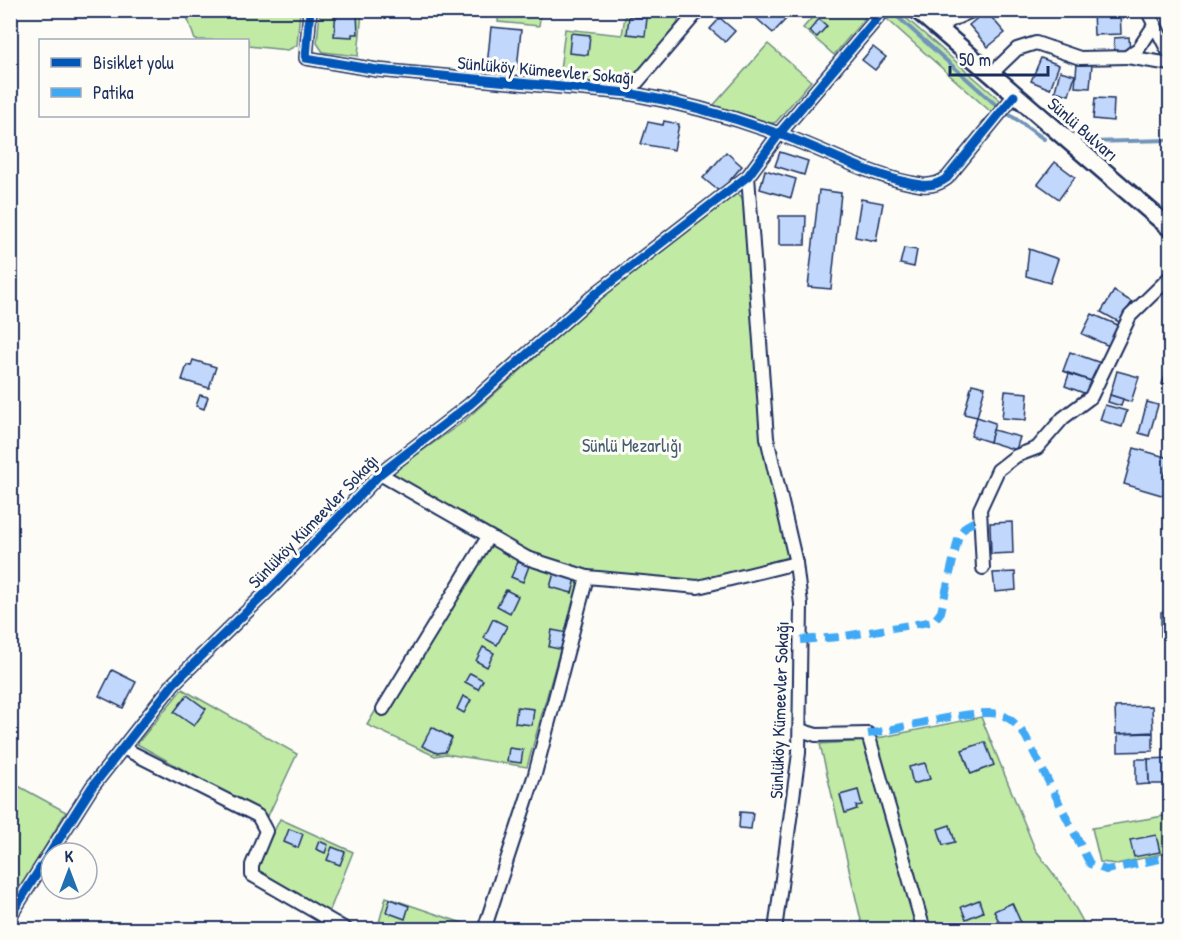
<svg xmlns="http://www.w3.org/2000/svg" width="1181" height="940" viewBox="0 0 1181 940" font-family="'Patrick Hand',sans-serif">
	<rect width="100%" height="100%" fill="#fdfcf7"/>
	<filter id="ink" filterUnits="userSpaceOnUse"><feTurbulence type="fractalNoise" baseFrequency=".0167" numOctaves="2"/><feDisplacementMap in="SourceGraphic" scale="12" xChannelSelector="R" yChannelSelector="G"/><feConvolveMatrix kernelMatrix="1 2 1 2 8 2 1 2 1" color-interpolation-filters="sRGB"/></filter>
	<g filter="url(#ink)">
		<g fill="#c1eaa5" stroke="#6e8c82" stroke-width="1.5">
			<polygon points="185,11 300,11 297,45 288,50 248,46 248,40 195,40"/>
			<polygon points="320,11 362,11 358,56 323,52 317,43"/>
			<polygon points="499,11 541,11 539,26 498,22"/>
			<polygon points="626,11 671,11 679,16 677,24 632,82 619,86 559,79 565,29 622,35"/>
			<polygon points="818,11 865,11 865,18 834,55 803,28"/>
			<polygon points="878,11 898,11 1001,101 992,113"/>
			<polygon points="768,44 811,81 776,122 767,125 712,107"/>
			<polygon points="737,192 744,200 762,435 788,557 695,583 590,572 535,556 401,482 391,473 463,422 608,292"/>
			<polygon points="491,542 580,579 527,767 446,754 435,756 367,725 377,708 387,713"/>
			<polygon points="182,689 297,754 268,816 137,744"/>
			<polygon points="981,717 1035,849 1066,891 1087,929 863,929 820,744 863,741"/>
			<polygon points="11,782 66,812 11,904"/>
			<polygon points="1170,815 1170,852 1117,864 1100,862 1092,828"/>
			<polygon points="280,819 353,852 328,915 257,872 258,864"/>
			<polygon points="386,897 480,929 377,930"/>
		</g>
		<g fill="none" stroke-linecap="round" stroke-linejoin="round">
			<g stroke="#7194b9" stroke-width="4">
				<polyline points="890,10 996,105 1044,139"/>
				<polyline points="1090,142 1170,140"/>
			</g>
		</g>
		<g fill="#c1d7fb" stroke="#1b2f5e" stroke-width="1.5">
			<polygon points="336,10 357,13 358,34 352,34 352,37 334,36"/>
			<polygon points="763,10 779,10 787,18 773,33 756,18"/>
			<polygon points="1093,10 1120,10 1121,34 1094,35"/>
			<polygon points="986,11 1005,33 988,47 969,25"/>
			<polygon points="629,16 647,18 645,36 627,34"/>
			<polygon points="720,18 735,31 725,42 710,29"/>
			<polygon points="819,19 827,26 817,37 809,31"/>
			<polygon points="491,27 521,30 517,69 487,66"/>
			<polygon points="571,33 590,35 588,55 569,53"/>
			<polygon points="1129,37 1130,53 1115,54 1114,38"/>
			<polygon points="873,47 886,57 875,70 862,60"/>
			<polygon points="1041,58 1059,65 1050,89 1031,81"/>
			<polygon points="1077,63 1092,64 1090,88 1075,87"/>
			<polygon points="1060,71 1075,75 1069,95 1055,91"/>
			<polygon points="1095,98 1114,99 1113,121 1093,119"/>
			<polygon points="664,121 679,124 674,150 641,144 648,122 663,125"/>
			<polygon points="726,152 742,166 720,192 703,178"/>
			<polygon points="780,152 808,161 804,175 775,166"/>
			<polygon points="1055,162 1075,177 1059,199 1038,184"/>
			<polygon points="765,170 796,179 791,198 760,189"/>
			<polygon points="819,190 841,193 831,289 808,287"/>
			<polygon points="861,199 883,203 876,241 855,237"/>
			<polygon points="779,216 806,216 805,245 779,245"/>
			<polygon points="904,248 917,250 914,267 900,264"/>
			<polygon points="1029,249 1058,259 1050,283 1026,276"/>
			<polygon points="1114,291 1132,302 1119,322 1101,312"/>
			<polygon points="1092,314 1118,325 1109,346 1082,334"/>
			<polygon points="1070,352 1101,363 1094,382 1063,371"/>
			<polygon points="193,360 216,367 209,388 182,380 187,365 191,366"/>
			<polygon points="1170,363 1170,387 1162,384"/>
			<polygon points="1117,371 1139,377 1131,402 1110,395"/>
			<polygon points="1069,374 1094,382 1089,395 1065,386"/>
			<polygon points="972,384 985,387 977,417 964,414"/>
			<polygon points="1005,391 1028,393 1026,420 1002,418"/>
			<polygon points="200,395 208,397 204,409 196,406"/>
			<polygon points="1110,395 1123,399 1121,406 1108,402"/>
			<polygon points="1147,402 1158,405 1149,436 1139,433"/>
			<polygon points="1105,405 1127,411 1122,427 1100,420"/>
			<polygon points="977,417 995,423 990,442 971,436"/>
			<polygon points="993,430 1020,437 1016,450 990,442"/>
			<polygon points="1134,448 1169,458 1164,477 1170,478 1165,496 1124,484"/>
			<polygon points="1012,522 1013,553 991,554 990,523"/>
			<polygon points="518,562 529,566 523,582 511,577"/>
			<polygon points="1015,572 1016,590 995,592 993,573"/>
			<polygon points="554,573 576,579 572,593 550,587"/>
			<polygon points="506,590 518,596 510,613 497,606"/>
			<rect x="1161" y="612" width="9" height="24"/>
			<polygon points="493,619 507,626 497,645 484,638"/>
			<polygon points="552,630 568,633 565,650 549,647"/>
			<polygon points="483,647 494,653 487,667 476,661"/>
			<polygon points="112,670 136,682 123,708 99,696"/>
			<polygon points="470,673 483,680 478,689 465,682"/>
			<polygon points="187,695 206,709 194,726 174,712"/>
			<polygon points="463,696 471,700 464,713 457,709"/>
			<polygon points="1152,706 1153,732 1116,734 1115,707"/>
			<polygon points="517,707 534,709 532,725 515,723"/>
			<polygon points="432,727 452,738 445,752 437,753 422,746"/>
			<polygon points="1153,733 1153,751 1118,752 1118,734"/>
			<polygon points="985,742 994,765 971,774 962,750"/>
			<polygon points="509,748 523,750 521,763 507,761"/>
			<polygon points="1170,758 1170,784 1149,784 1148,759"/>
			<polygon points="1136,759 1148,759 1149,784 1136,785"/>
			<polygon points="925,763 930,779 913,784 909,767"/>
			<polygon points="858,790 862,805 856,806 857,809 845,813 840,795"/>
			<polygon points="740,812 753,813 751,829 739,828"/>
			<polygon points="950,825 955,842 943,845 938,829"/>
			<polygon points="289,829 303,834 298,848 284,842"/>
			<polygon points="1156,835 1160,852 1134,857 1130,840"/>
			<polygon points="319,841 328,845 325,853 316,849"/>
			<polygon points="332,847 345,852 340,865 327,860"/>
			<polygon points="390,899 409,906 405,919 386,912"/>
			<polygon points="979,900 983,912 966,919 961,907"/>
			<polygon points="1012,903 1022,925 1012,930 1003,930 994,911"/>
		</g>
		<g fill="none" stroke-linecap="round" stroke-linejoin="round">
			<defs>
				<g id="street">
					<path d="M310,10L306,58L377,70L628,93C679,102 730,116 779,134C826,150 872,178 922,185C932,186 939,184 947,178L1014,96"/>
					<polyline points="1147,10 1170,55"/>
					<polyline points="936,27 974,10"/>
					<polyline points="1127,57 1170,64"/>
					<polyline points="990,75 1017,49 1036,43 1080,58 1127,57 1139,48 1153,27"/>
					<polyline points="628,93 699,10"/>
					<polyline points="748,176 767,438 796,563 801,604 799,753 775,930"/>
					<polyline points="380,474 527,558 587,577 698,587 796,563"/>
					<polyline points="983,568 980,509 998,470 1016,456 1037,448 1063,418 1091,397 1130,316 1170,277"/>
					<polyline points="383,709 488,537"/>
					<polyline points="800,730 816,735 868,734 924,930"/>
					<polyline points="123,748 258,816 266,831 252,865 252,875 347,930"/>
					<polyline points="10,916 92,787 174,683 277,582 380,474 469,405 598,292 748,176 779,134 884,10"/>
					<polyline points="484,930 535,774 587,577"/>
				</g>
				<polyline id="secondary" points="917,10 1170,228"/>
			</defs>
			<use href="#street" stroke="#1b2f5e" stroke-width="16"/>
			<use href="#secondary" stroke="#1b2f5e" stroke-width="21"/>
			<use href="#street" stroke="#fdfcf7" stroke-width="12"/>
			<use href="#secondary" stroke="#fdfcf7" stroke-width="16"/>
			<g stroke="#3fa9f5" stroke-width="8" stroke-dasharray="15 8" stroke-linecap="butt">
				<polyline points="801,640 839,637 934,621 941,612 959,535 966,526 979,519"/>
				<path d="M868,734C894,730 981,706 1002,715C1012,719 1020,728 1026,737L1090,864L1106,870L1170,857"/>
			</g>
			<defs>
				<g id="cycleway">
					<path d="M310,10L306,58L377,70L628,93C679,102 730,116 779,134C826,150 872,178 922,185C932,186 939,184 947,178L1014,96"/>
					<polyline points="10,916 92,787 174,683 277,582 380,474 469,405 598,292 748,176 779,134 884,10"/>
				</g>
			</defs>
			<use href="#cycleway" stroke="#fdfcf7" stroke-width="13"/>
			<use href="#cycleway" stroke="#0057b8" stroke-width="9"/>
		</g>
	</g>
	<g text-anchor="middle" dominant-baseline="central" stroke-width="6" stroke-linejoin="round" paint-order="stroke">
		<g font-size="18" fill="#1b2f5e" stroke="#fdfcf7">
			<text transform="translate(546 70) rotate(5)">Sünlüköy Kümeevler Sokağı</text>
			<text transform="translate(1083 129) rotate(41)">Sünlü Bulvarı</text>
			<text transform="translate(313 521) rotate(-46)">Sünlüköy Kümeevler Sokağı</text>
			<text transform="translate(779 710) rotate(-88)">Sünlüköy Kümeevler Sokağı</text>
		</g>
		<g font-size="18" fill="#445e70" stroke="#fdfcf7">
			<text x="632" y="445">Sünlü Mezarlığı</text>
		</g>
	</g>
	<rect width="1181" height="940" fill="none" stroke="#fdfcf7" stroke-width="36"/>
	<rect x="18" y="18" width="1145" height="904" fill="none" stroke="#1b2f5e" stroke-width="2" filter="url(#ink)"/>
	<rect x="39" y="39" width="210" height="78" fill="#fdfcf7" stroke="#a3aaba" stroke-width="1.5"/>
	<rect x="51" y="58" width="30" height="9" fill="#0057b8" stroke="#a3aaba" stroke-width="1.5"/>
	<text x="93" y="69" font-size="18" fill="#1b2f5e">Bisiklet yolu</text>
	<rect x="51" y="88" width="30" height="9" fill="#3fa9f5" stroke="#a3aaba" stroke-width="1.5"/>
	<text x="93" y="99" font-size="18" fill="#1b2f5e">Patika</text>
	<g transform="translate(69 871)"><circle r="28" fill="#fdfcf7" stroke="#a3aaba" stroke-width="1.5"/>
	<path d="M0-4.5L10 22L0 15L-10 22Z" fill="#1f6fb2"/>
	<text y="-9" font-size="16" font-weight="bold" text-anchor="middle" fill="#1b2f5e">K</text>
	</g>
	<path d="M950 66v9h98v-9" fill="none" stroke="#1b2f5e" stroke-width="3"/>
	<text x="959" y="66" font-size="18" fill="#1b2f5e" stroke="#fdfcf7" stroke-width="4.5" paint-order="stroke">50 m</text>
</svg>
